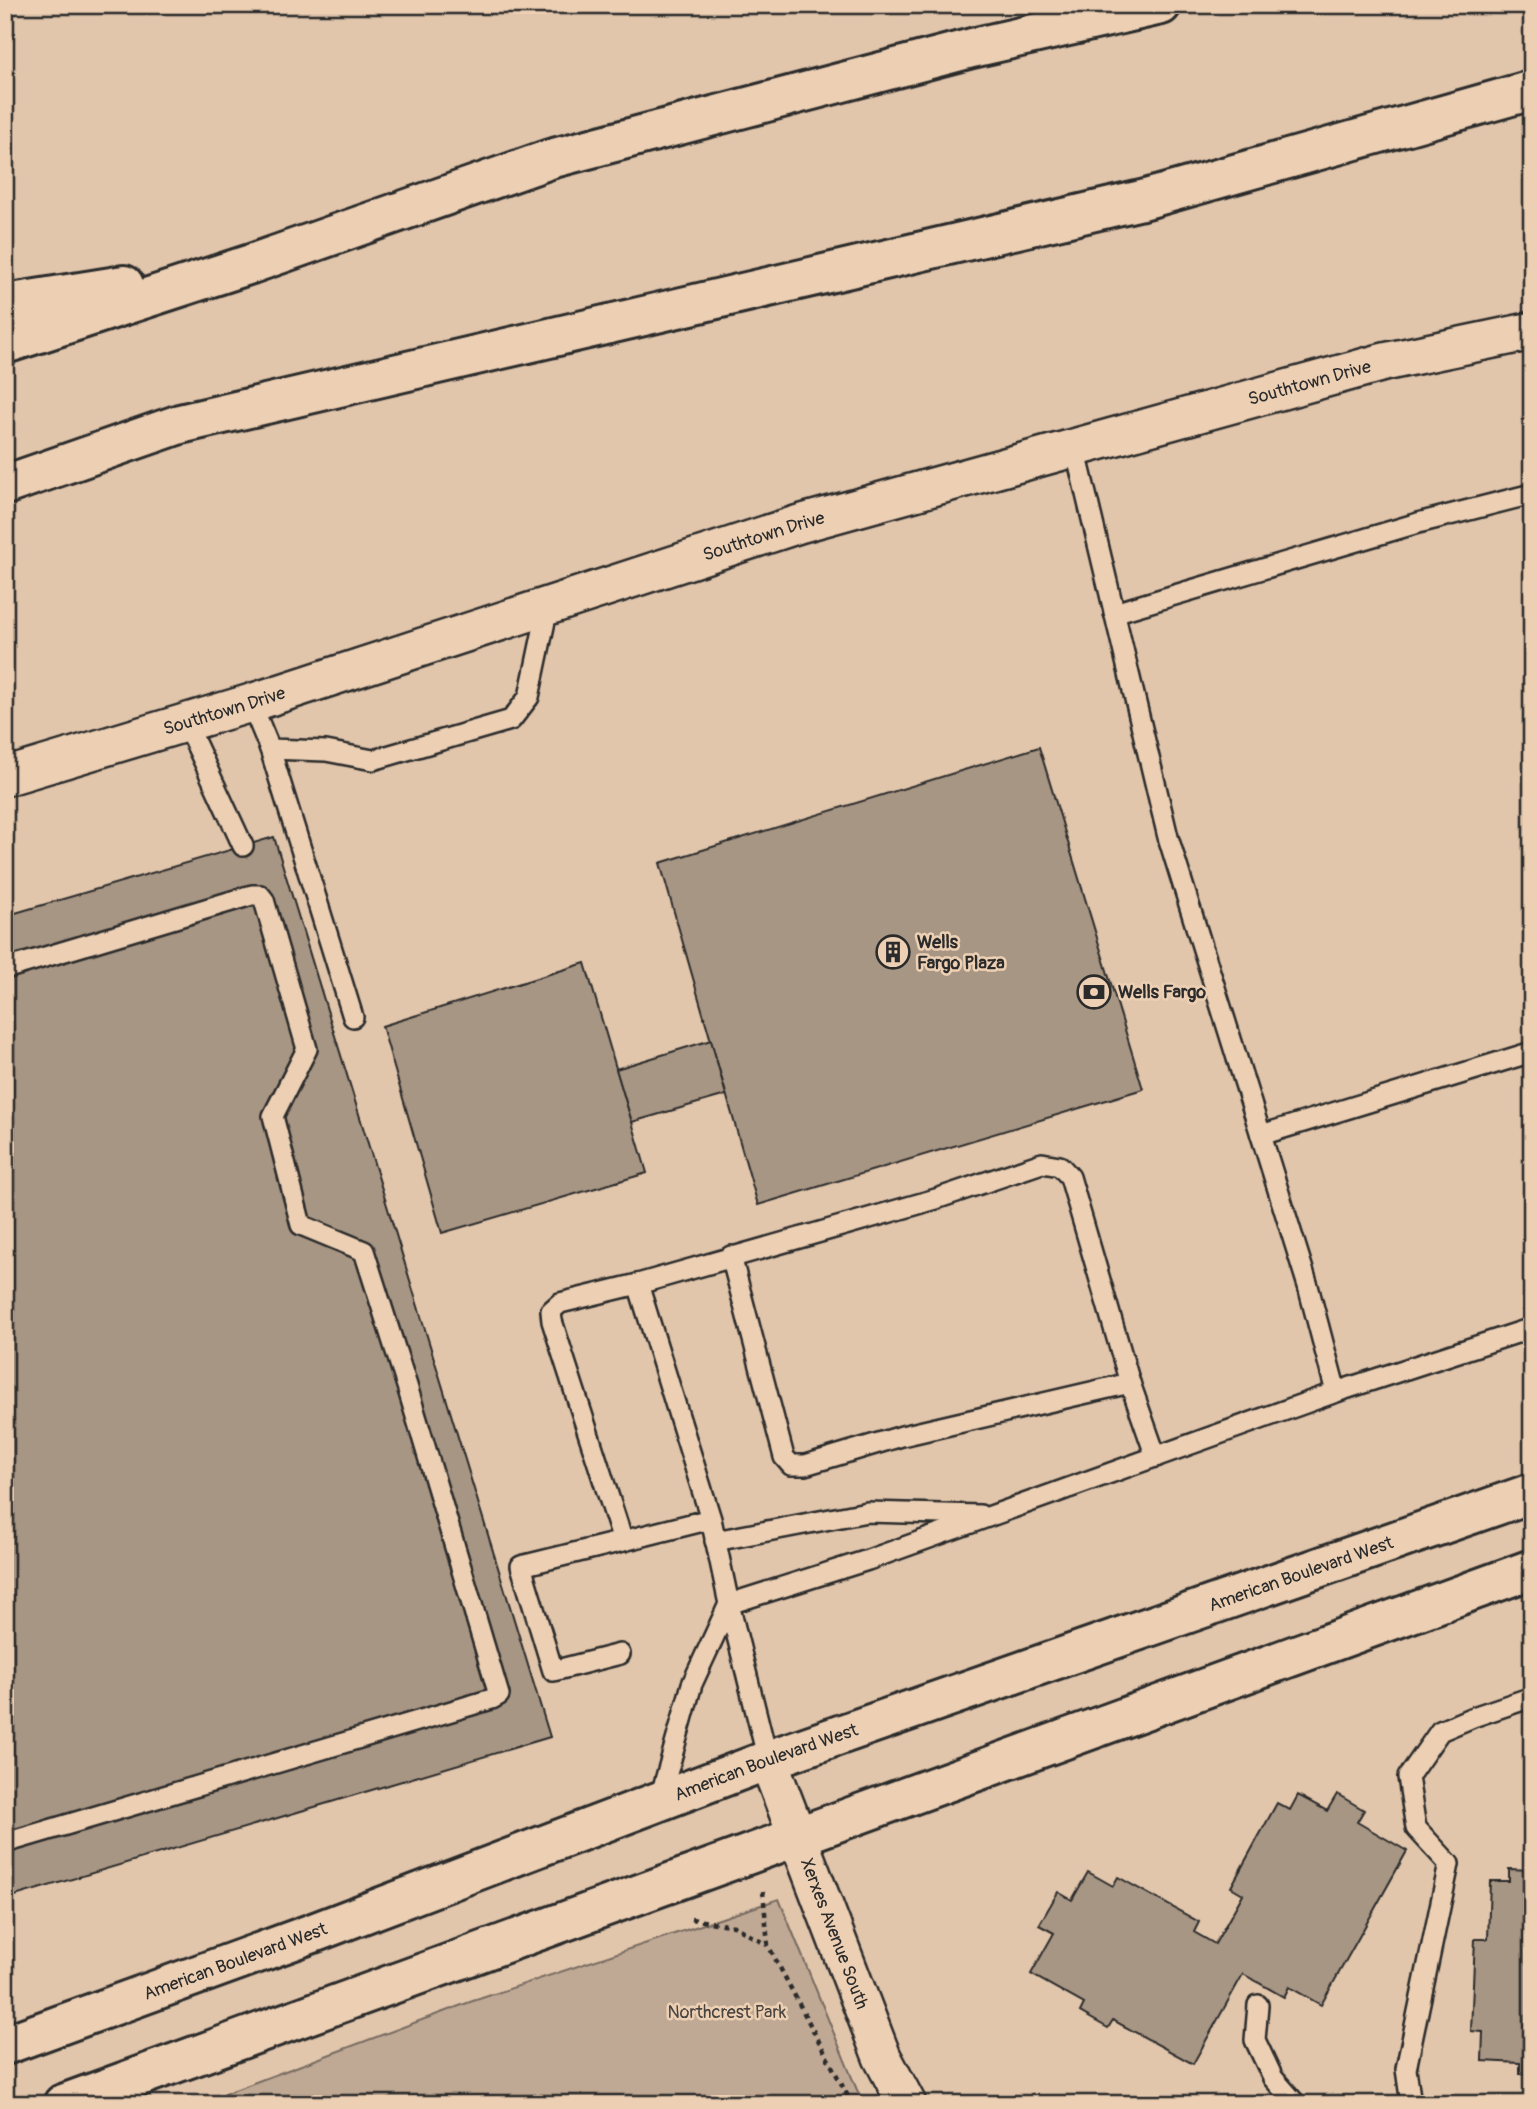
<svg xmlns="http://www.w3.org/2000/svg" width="1537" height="2109" viewBox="0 0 1537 2109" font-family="Pangolin,sans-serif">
	<rect width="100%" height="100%" fill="#e1c6ac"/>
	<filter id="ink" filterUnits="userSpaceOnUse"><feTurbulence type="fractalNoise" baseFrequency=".0143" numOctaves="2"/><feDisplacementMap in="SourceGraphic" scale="14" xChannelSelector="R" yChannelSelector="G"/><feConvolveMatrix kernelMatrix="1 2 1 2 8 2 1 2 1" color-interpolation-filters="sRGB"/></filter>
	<g filter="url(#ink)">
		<polygon fill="#c0a994" stroke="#766a60" stroke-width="2" points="779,1899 857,2090 866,2104 197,2104 470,2002"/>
		<g fill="#a89684" stroke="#2b2b2b" stroke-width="2">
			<polygon points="1039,747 1143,1089 758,1205 660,863"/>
			<polygon points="274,837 550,1737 5,1899 5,916"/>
			<polygon points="585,963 647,1173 442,1233 382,1026"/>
			<polygon points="711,1040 726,1095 632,1122 616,1069"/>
			<polygon points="1337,1794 1364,1810 1357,1822 1407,1851 1321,2005 1289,1987 1284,1997 1243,1974 1193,2064 1113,2020 1108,2028 1080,2012 1084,2004 1031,1974 1054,1933 1039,1925 1058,1892 1072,1900 1088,1872 1113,1886 1118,1877 1199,1922 1194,1932 1215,1944 1243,1894 1231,1887 1277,1803 1290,1810 1298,1795 1327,1811"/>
			<polygon points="1509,1869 1532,1870 1532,2075 1520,2074 1520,2063 1482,2061 1483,2032 1471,2031 1475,1939 1488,1939 1490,1881 1509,1881"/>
		</g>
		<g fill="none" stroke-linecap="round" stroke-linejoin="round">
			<defs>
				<g id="lane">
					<polyline points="1075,448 1168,837 1308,1286 1336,1392 1532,1328"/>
					<polyline points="1114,613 1418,523 1532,494"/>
					<polyline points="251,703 270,749 326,751 373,760 511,720 529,697 548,607"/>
					<polyline points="186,723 243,846"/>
					<polyline points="270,749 353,1017"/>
					<polyline points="5,969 252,895 260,895 264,900 307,1049 273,1116 301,1225 364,1251 407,1386 499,1695 492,1699 5,1843"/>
					<polyline points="1261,1135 1532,1052"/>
					<polyline points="731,1256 784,1457 791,1465 805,1465 902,1436 1130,1383 1156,1457"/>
					<polyline points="638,1284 936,1199 1042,1163 1060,1166 1070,1177 1130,1383"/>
					<polyline points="715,1541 867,1512 980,1515"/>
					<polyline points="620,1654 553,1671 521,1566 623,1541"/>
					<polyline points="768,1760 729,1604 868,1560 1336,1392"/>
					<polyline points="659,1802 692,1684 729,1604 711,1519 638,1284 560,1303 551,1311 552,1321 623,1541 711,1519"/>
					<polyline points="1258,2005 1255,2040 1273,2078 1296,2104"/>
					<polyline points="1411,2104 1406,2069 1449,1864 1416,1828 1408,1777 1440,1731 1473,1717 1532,1697"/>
				</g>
				<g id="street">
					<path id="s1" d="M5,777L251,703L799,524L1384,362L1532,331"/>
					<path id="s2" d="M768,1760L882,2057L907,2104"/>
				</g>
				<g id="secondary">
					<path id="s3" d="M5,2045L313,1933L768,1760L1532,1493"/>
					<polyline points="63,2104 1532,1569"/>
				</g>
				<g id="highway">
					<polyline points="5,304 124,285"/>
					<polyline points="5,344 251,264 550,159 972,48 1161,5"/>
					<polyline points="5,485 180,424 1146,199 1532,90"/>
				</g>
			</defs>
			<use href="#lane" stroke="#2b2b2b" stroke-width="24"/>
			<use href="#street" stroke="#2b2b2b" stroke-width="42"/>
			<use href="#secondary" stroke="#2b2b2b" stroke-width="44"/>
			<use href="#highway" stroke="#2b2b2b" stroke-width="44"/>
			<g stroke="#2b2b2b" stroke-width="4.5" stroke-dasharray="5 5" stroke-linecap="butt">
				<polyline points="763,1891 768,1945 852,2104"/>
				<polyline points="691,1919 734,1926 767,1945"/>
			</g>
			<use href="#lane" stroke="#edd0b4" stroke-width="19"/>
			<use href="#street" stroke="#edd0b4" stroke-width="37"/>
			<use href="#secondary" stroke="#edd0b4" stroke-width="38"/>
			<use href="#highway" stroke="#edd0b4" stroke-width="38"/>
		</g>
	</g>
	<defs>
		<symbol id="building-ring" viewBox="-11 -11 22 22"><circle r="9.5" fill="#edd0b4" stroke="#2b2b2b" stroke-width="1.5"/><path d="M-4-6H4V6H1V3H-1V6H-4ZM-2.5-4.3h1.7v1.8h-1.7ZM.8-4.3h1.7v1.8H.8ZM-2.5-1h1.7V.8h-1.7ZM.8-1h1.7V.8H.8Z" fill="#2b2b2b"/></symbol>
		<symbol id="bank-ring" viewBox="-11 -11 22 22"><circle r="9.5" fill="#edd0b4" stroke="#2b2b2b" stroke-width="1.5"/><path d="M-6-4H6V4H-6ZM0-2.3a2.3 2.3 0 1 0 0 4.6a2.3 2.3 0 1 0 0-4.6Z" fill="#2b2b2b"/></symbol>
	</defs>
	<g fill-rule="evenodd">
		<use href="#building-ring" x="874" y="933" width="38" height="38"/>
		<use href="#bank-ring" x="1075" y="973" width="38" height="38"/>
	</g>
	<g text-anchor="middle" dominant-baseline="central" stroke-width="5" stroke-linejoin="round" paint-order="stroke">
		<g font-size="18" fill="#2b2b2b" stroke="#edd0b4">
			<text stroke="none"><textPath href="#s1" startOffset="1363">Southtown Drive</textPath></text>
			<text stroke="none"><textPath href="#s1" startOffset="796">Southtown Drive</textPath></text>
			<text stroke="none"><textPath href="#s1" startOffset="229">Southtown Drive</textPath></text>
			<text stroke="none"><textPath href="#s3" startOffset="1379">American Boulevard West</textPath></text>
			<text stroke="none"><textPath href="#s3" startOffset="812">American Boulevard West</textPath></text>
			<text stroke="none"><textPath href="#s2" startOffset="186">Xerxes Avenue South</textPath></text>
			<text stroke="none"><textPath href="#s3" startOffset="245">American Boulevard West</textPath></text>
		</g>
		<g font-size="18" font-weight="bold" fill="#2b2b2b" stroke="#edd0b4" text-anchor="start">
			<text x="917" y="942">Wells<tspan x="917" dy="21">Fargo Plaza</tspan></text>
			<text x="1118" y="992">Wells Fargo</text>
		</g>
		<g font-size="18" fill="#494440" stroke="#edd0b4">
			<text x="727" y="2012">Northcrest Park</text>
		</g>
	</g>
	<rect width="1537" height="2109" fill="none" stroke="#edd0b4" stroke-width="28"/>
	<rect x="14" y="14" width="1509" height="2081" fill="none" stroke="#2b2b2b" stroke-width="2.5" filter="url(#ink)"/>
</svg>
